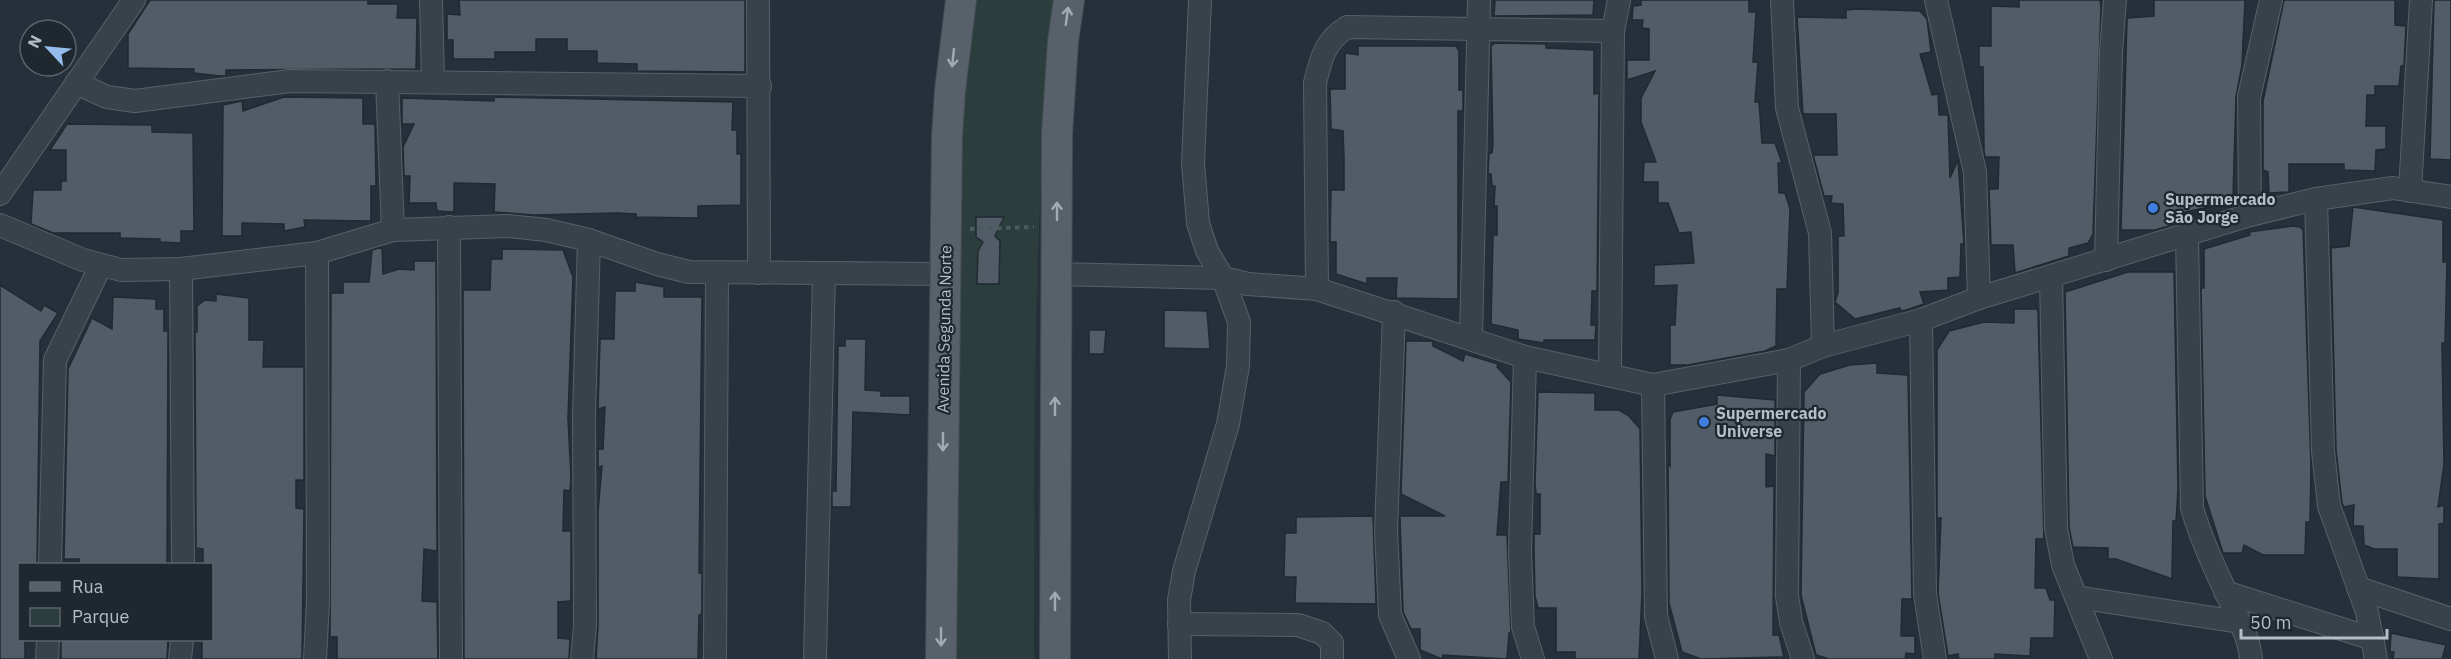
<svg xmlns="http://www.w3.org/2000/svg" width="2451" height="659" viewBox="0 0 2451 659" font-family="'IBM Plex Sans',sans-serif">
	<rect width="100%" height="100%" fill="#26303a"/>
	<path fill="#2b3e3d" d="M976,0H1056C1031,218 1035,439 1034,659H952L958,111Z"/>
	<g fill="#525c67" stroke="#212931" stroke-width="1.5">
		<polygon points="150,0 368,0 368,4 398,4 397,18 417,18 416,69 226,70 226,76 219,76 194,73 194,69 128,68 128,34"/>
		<polygon points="459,0 745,0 745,72 637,71 637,64 597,63 597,51 567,51 567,39 536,39 536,52 495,52 495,59 453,59 453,40 447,40 447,14 460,15"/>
		<polygon points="1495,0 1594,0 1593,15 1494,16"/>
		<polygon points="1641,0 1749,0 1749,12 1756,12 1753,62 1758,62 1755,102 1759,102 1762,143 1775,143 1782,163 1778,163 1779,193 1785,193 1790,209 1787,289 1777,289 1776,346 1765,351 1688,365 1670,365 1670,325 1675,325 1677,285 1654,286 1654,265 1694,263 1691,232 1679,233 1668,203 1658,203 1658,182 1643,182 1644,162 1656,162 1641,122 1641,98 1655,71 1627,80 1627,60 1649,60 1649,29 1642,28 1643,20 1632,20 1633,6 1641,5"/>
		<polygon points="2019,0 2100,0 2101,7 2093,234 2088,243 2069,248 2069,256 2015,273 2013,245 1991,245 1989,189 1998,189 1999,157 1985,157 1984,150 1983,67 1979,67 1979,46 1991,46 1991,6 2019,7"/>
		<polygon points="2154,0 2245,0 2242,65 2236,97 2233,196 2227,203 2176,214 2176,224 2155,230 2121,230 2127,18 2154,16"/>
		<polygon points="2284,0 2395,0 2395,25 2406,26 2404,66 2401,66 2399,86 2375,86 2375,95 2367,95 2366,126 2386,126 2386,149 2376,150 2375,171 2344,170 2344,164 2289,164 2289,192 2269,193 2268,172 2263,170 2263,101"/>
		<polygon points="2434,0 2451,0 2451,160 2430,159"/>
		<polygon points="1858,9 1920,11 1927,19 1931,52 1920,54 1932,95 1938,94 1939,115 1948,115 1950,178 1958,160 1964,244 1961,244 1960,277 1948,278 1948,290 1920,292 1924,304 1906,310 1901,311 1900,308 1855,319 1835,302 1838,293 1838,236 1844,236 1843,204 1831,203 1832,196 1824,196 1813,155 1837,155 1836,114 1803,114 1797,17 1846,18 1846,10"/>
		<polygon points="1495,43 1546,44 1546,48 1594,50 1594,94 1599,93 1597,291 1592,291 1591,325 1596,325 1595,340 1544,340 1544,343 1518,339 1518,330 1491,324 1493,235 1497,235 1497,206 1494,206 1495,186 1492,186 1491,174 1488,174 1489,153 1492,153 1493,144 1491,46"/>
		<polygon points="1358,46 1456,46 1459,51 1459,90 1463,90 1463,111 1458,111 1458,299 1396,298 1397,278 1367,278 1367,284 1336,274 1336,242 1330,242 1331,190 1344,190 1344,159 1343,131 1331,129 1330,89 1345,89 1345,53 1358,55"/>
		<polygon points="284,97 363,98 363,124 375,124 376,186 371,186 371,221 304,220 305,227 284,231 284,224 242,223 242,236 222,236 223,105 242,101 243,111"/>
		<polygon points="494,97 733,102 732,130 737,130 737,154 741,154 741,205 698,206 698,218 636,217 636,214 617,213 534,215 494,212 495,184 454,183 454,212 437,211 436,203 409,203 410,176 404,176 403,147 414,124 402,124 402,98 494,101"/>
		<polygon points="67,124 152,125 152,132 193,133 194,231 181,231 181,243 160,242 160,239 120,238 120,233 53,233 31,224 33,190 61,190 61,181 66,181 66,150 50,150"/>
		<polygon points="2353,207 2443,220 2443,262 2447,262 2445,343 2442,343 2444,464 2438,507 2444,505 2444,523 2439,524 2439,579 2397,577 2397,549 2374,549 2364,545 2363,526 2353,526 2354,505 2344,507 2342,503 2336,450 2331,248 2349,246"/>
		<polygon points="976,217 1004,217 995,236 1000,241 999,284 977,284 978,251 983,242 976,237"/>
		<polygon points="2293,226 2300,227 2303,230 2311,466 2310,522 2306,522 2305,555 2263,555 2244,545 2242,553 2223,553 2205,496 2201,288 2204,288 2204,249 2250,235 2249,232"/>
		<polygon points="382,247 383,274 399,269 414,270 414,261 436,261 437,551 424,549 422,601 437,602 438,659 337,659 337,637 330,637 331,293 343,293 343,282 369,282 372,250"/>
		<polygon points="502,249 563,250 573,277 568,418 571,477 570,491 564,490 563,531 571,531 571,601 558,602 558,638 570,639 569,659 464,659 463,290 490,290 491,259 502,259"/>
		<polygon points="2128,272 2174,272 2178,489 2176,521 2173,521 2172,579 2116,559 2108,559 2108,548 2073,547 2069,527 2065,292"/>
		<polygon points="635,282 664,287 664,297 702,297 699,573 702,573 702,614 699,615 698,659 596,659 598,626 598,511 602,466 598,468 598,449 603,449 605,407 598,409 600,339 614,339 615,291 635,291"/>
		<polygon points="0,285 41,311 44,305 58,313 40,341 37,564 20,564 20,639 25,639 25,659 0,659"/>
		<polygon points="216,294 249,298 249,340 264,340 263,367 304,367 304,480 296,480 296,508 304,509 302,659 202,659 202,639 212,639 212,564 203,564 203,549 196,548 195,332 197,332 197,306 205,300 216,301"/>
		<polygon points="113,297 156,299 156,309 164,309 164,331 168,331 167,564 79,564 79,559 64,559 68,369 92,318 112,329"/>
		<polygon points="2014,309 2037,309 2038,312 2044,539 2036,539 2035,588 2046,588 2050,600 2055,600 2054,638 2031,638 2030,656 1995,654 1995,659 1959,659 1958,654 1948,656 1938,593 1941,518 1937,518 1937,350 1949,331 1984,322 2014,323"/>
		<polygon points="1164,310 1207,311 1210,349 1164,348"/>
		<polygon points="1089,330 1106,330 1104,354 1089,354"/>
		<polygon points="845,339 866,339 865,390 881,391 881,396 910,396 910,415 853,412 851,507 832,507 832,491 836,491 838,346 845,346"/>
		<polygon points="1406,341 1433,341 1433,346 1463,361 1465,354 1498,364 1497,367 1511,382 1508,482 1501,482 1497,535 1507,535 1511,633 1509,633 1507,659 1443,655 1442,659 1420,650 1420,629 1411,629 1403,612 1400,516 1445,516 1401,494"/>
		<polygon points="1877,363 1877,373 1908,375 1912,599 1902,599 1901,636 1915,636 1915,654 1906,653 1905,659 1829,659 1816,655 1801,595 1804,392 1820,374 1850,365"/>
		<polygon points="1538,392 1595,393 1595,410 1619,410 1629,416 1640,429 1642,593 1639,659 1575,659 1575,652 1556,652 1556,608 1538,608 1535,596 1534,551 1534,534 1540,534 1540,494 1536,494 1535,482"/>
		<polygon points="1717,395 1775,400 1775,456 1766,454 1766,487 1774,486 1773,635 1779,635 1784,657 1701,659 1682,652 1669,603 1668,463 1670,466 1670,419 1673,412 1717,404"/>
		<polygon points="1373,516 1376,604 1295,603 1296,577 1284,577 1285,533 1296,533 1296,517"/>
		<polygon points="2391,633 2446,645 2442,659 2393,659 2394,652 2390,652"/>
		<polygon points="61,639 168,639 167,659 61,659"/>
	</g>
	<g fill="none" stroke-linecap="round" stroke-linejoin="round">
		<defs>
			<g id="minor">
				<polyline points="431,0 433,80"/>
				<polyline points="758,0 759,273"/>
				<polyline points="1782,0 1787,108 1820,233 1823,346"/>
				<polyline points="1936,0 1975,172 1979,298"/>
				<polyline points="387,81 393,230"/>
				<polyline points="76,83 107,97 135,101 290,81 760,86"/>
				<polyline points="2410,191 2421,0"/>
				<polyline points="0,194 134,0"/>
				<polyline points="2316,199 2323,451 2329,506 2367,612 2376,659"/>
				<polyline points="2250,215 2249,97 2271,0"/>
				<polyline points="0,225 83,260 121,270 181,269 317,253 393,230 508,226 546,230 589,240 657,264 689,272 944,274"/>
				<polyline points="449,227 451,659"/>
				<path d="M2187,235L2192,508C2200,536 2212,563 2225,590C2235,613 2249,634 2251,659"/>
				<polyline points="2106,260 2111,52 2115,0"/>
				<polyline points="181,269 183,564"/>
				<polyline points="1055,274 1223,278 1248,284 1317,289 1525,357 1653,385 1789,360 1823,346 1921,320 1979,298 2250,215 2316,199 2393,188 2451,197"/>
				<polyline points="2051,277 2056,528 2063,565 2101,659"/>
				<path d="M1317,289L1315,83C1321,58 1325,41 1347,27L1613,31"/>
				<polyline points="1394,312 1386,531 1390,615 1409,659"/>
				<polyline points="1921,320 1925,594 1935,659"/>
				<polyline points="1471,337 1479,0"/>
				<polyline points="1525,357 1520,551 1523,627 1533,659"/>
				<polyline points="1789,360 1787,596 1791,622 1803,659"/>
				<polyline points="1610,375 1613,31 1619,0"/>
				<polyline points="1653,385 1656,616 1667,659"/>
				<polyline points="50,564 55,360 101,265"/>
				<polyline points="2358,588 2451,619"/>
				<polyline points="2225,592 2373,639"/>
				<polyline points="2076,597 2240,622"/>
				<polyline points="1179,624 1298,625 1322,633 1332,643 1332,659"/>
				<polyline points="47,659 48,640"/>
				<polyline points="180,659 182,640"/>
				<polyline points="315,659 318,601 317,253"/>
				<polyline points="582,659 585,626 584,415 589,240"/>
				<polyline points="715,659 717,274"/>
				<polyline points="815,659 824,273"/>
				<polyline points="1180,659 1179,600 1184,571 1228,424 1238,366 1239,322 1223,278 1207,251 1198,223 1193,163 1200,0"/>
			</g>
			<g id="major">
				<polyline points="941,659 947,137 950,91 961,0"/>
				<polyline points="1055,659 1057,134 1063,41 1069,0"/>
			</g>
		</defs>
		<use href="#minor" stroke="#586068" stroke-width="24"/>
		<use href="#major" stroke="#434b53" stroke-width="32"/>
		<polyline stroke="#4a5b5c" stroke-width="4" stroke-dasharray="4.5 4.5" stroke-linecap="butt" points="970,229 1034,227"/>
		<use href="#minor" stroke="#39424a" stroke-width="22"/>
		<use href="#major" stroke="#58616a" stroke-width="30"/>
	</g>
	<defs><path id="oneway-shaft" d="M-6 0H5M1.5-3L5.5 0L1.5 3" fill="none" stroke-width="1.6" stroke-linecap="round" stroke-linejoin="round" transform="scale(1.5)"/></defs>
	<g stroke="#a2abb3">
		<use href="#oneway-shaft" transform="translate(1067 16) rotate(-82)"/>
		<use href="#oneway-shaft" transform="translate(953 58) rotate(96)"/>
		<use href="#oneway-shaft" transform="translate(1057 211) rotate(-90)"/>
		<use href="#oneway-shaft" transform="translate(1055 406) rotate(-90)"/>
		<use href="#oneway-shaft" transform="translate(943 442) rotate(90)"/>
		<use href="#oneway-shaft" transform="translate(1055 601) rotate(-90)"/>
		<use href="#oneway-shaft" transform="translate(941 637) rotate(90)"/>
	</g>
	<g fill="#3f7fe0" stroke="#1f272f" stroke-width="2">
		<circle cx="2153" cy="208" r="6"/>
		<circle cx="1704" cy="422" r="6"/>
	</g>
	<g text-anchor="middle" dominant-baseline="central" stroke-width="4.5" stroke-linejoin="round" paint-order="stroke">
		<g font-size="16" font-weight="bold" fill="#b5bdc5" stroke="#1f272f" text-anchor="start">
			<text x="2165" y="199">Supermercado<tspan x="2165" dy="18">São Jorge</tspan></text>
			<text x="1716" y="413">Supermercado<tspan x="1716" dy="18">Universe</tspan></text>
		</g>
		<g font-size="16" fill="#b5bdc5" stroke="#1f272f">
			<text transform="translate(944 329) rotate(-89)">Avenida Segunda Norte</text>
		</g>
	</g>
	<rect x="18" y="563" width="195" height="78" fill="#1f272f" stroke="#5b636b" stroke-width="1.5"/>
	<rect x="30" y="582" width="30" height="9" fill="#58616a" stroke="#5b636b" stroke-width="1.5"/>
	<text x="72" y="593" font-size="18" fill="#b5bdc5">Rua</text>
	<rect x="30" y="608" width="30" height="18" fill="#2b3e3d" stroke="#5b636b" stroke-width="1.5"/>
	<text x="72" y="623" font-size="18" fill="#b5bdc5">Parque</text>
	<g transform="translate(48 48) rotate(296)"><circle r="28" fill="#1f272f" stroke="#5b636b" stroke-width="1.5"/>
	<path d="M0-4.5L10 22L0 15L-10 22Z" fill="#95bdeb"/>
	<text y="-9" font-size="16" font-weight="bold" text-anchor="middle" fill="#b5bdc5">N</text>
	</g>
	<path d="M2241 629v9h146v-9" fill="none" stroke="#b5bdc5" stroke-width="3"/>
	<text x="2250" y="629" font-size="18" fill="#b5bdc5" stroke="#1f272f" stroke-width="4.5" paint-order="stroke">50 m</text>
</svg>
